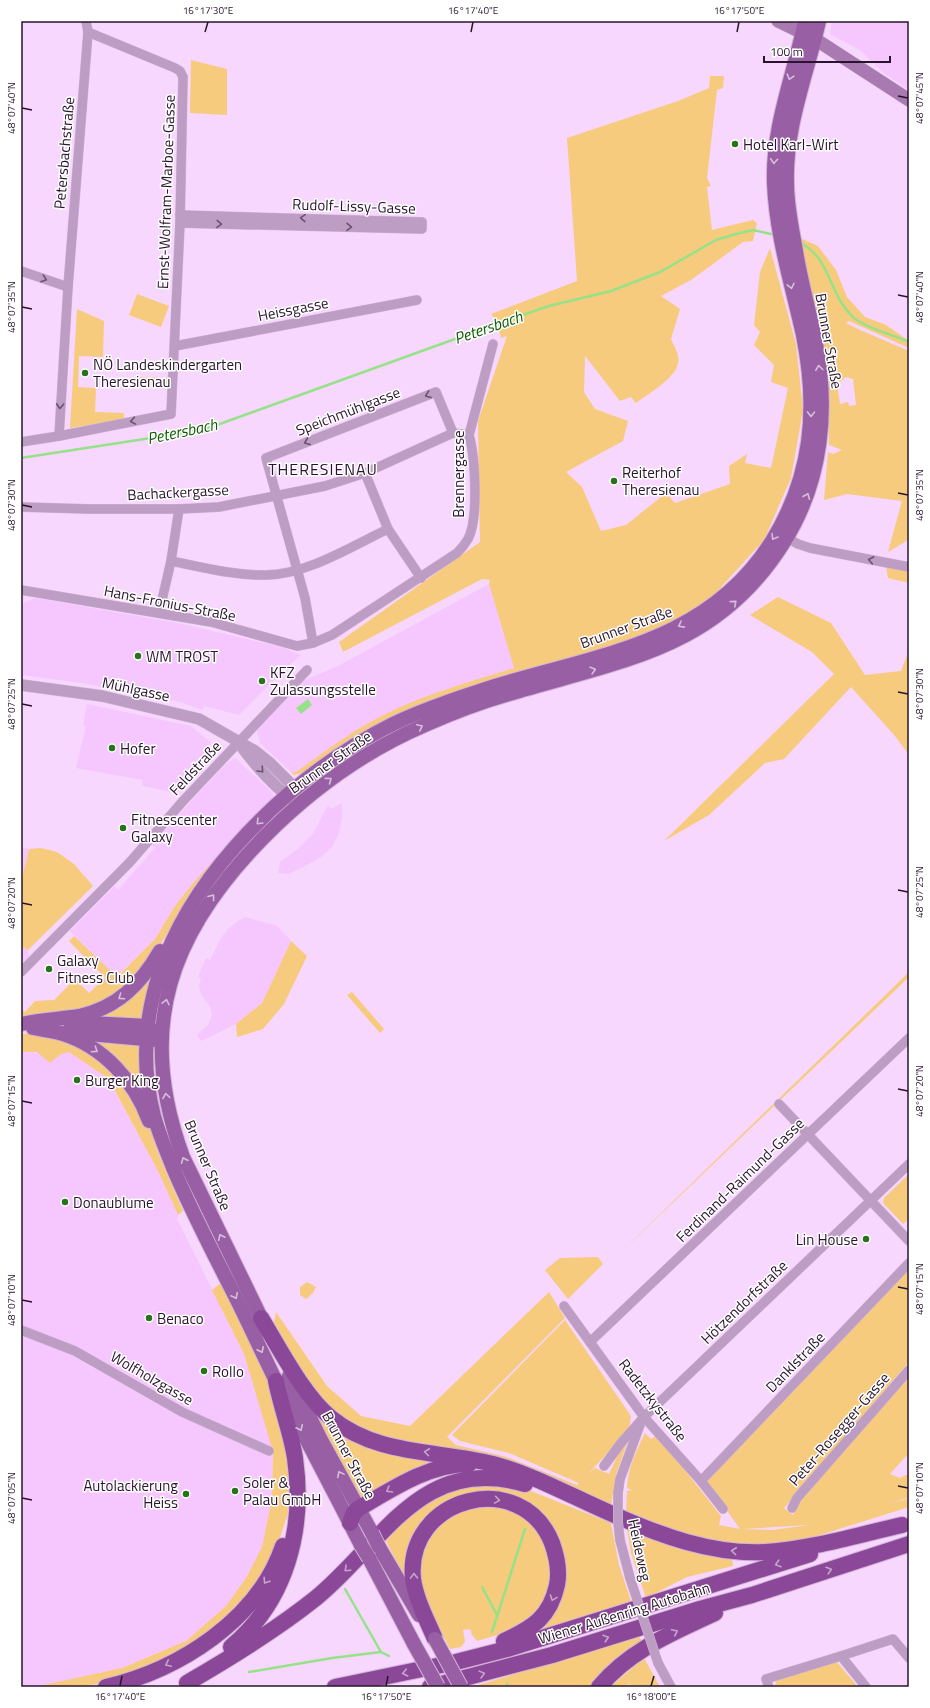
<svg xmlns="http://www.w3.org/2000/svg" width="930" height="1708" viewBox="0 0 930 1708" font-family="'Titillium Web',sans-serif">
	<rect width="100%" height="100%" fill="#f7d7fd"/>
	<g fill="#f6c6fe">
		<polygon points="832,21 909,21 909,90 885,74 860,50 830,34"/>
		<polygon points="489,584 514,668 447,689 405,705 370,722 296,772 291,772 260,743 257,732 260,726 300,682 338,666"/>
		<polygon points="35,598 178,623 281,647 301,655 282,672 239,715 204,706 203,710 180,702 82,683 21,675 21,604"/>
		<polygon points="87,704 191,726 211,743 207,747 212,751 177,793 142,786 143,780 76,768 86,726 83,725"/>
		<polygon points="235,758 273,793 273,802 260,809 193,883 175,906 155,939 116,977 70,931 115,886 118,890 155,848 152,845 193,799 225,765"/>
		<polygon points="342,803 342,818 339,833 332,847 321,857 309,864 289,874 278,873 280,862 299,848 313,834 328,805 331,809"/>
		<polygon points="21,848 29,849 23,874 21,876"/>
		<polygon points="245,917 277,926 291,941 262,1003 236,1024 201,1041 197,1035 208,1025 212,1015 210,1006 202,996 199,987 201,978 198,977 206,958 210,960 221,938 228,929 238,921"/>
		<polygon points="21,946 28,950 29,958 21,966"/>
		<polygon points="21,1052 61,1054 69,1052 115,1083 114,1090 158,1171 178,1215 177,1219 187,1239 244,1354 273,1452 272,1498 262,1547 246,1578 226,1606 186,1641 122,1668 34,1687 21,1687"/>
	</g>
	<g fill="#f6cb7d" fill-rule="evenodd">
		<polygon points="191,60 227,69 227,115 190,113"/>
		<path d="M710,76H724L723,88L717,90L707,178L711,186L707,187L712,230L753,220L757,223L753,241L743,242L691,280L661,296L680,309L671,339C674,346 680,355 678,363C676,378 648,394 636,403L631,397L620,401L585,356L584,392L595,409L628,421L623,441L566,472L582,487L601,531L626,525L666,493L675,503L730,484L729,466L747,454L745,463L771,468L788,388L771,382L774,365L754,345L760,332L754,325L760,272L770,248L796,344L803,410L791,478L764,540L703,607L627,643L526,671L330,753L304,772L294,775L291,772H296C320,755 344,737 370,722C415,697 465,683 514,668L489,584L490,580L482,579L343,652L339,642L480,542L478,421L507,336L501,338L497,321L491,314L577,281L567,138L678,101L709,88Z"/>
		<path d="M798,237L818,246L836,270L847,297L865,317L886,325L909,341V348L849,321L846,323L860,330L909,351L908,540L888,552L902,501L847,494L824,500L828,452L833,454L842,450L829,445L828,404ZM846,377L853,379L856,405L849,406L848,402L840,404L837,384Z"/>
		<polygon points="137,294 169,306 161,327 129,315"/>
		<polygon points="77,309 104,321 103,357 79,356 78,387 96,388 95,412 124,413 124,419 70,428"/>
		<polygon points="135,377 168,378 168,387 135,386"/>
		<polygon points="886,566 909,571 909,583 888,578"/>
		<polygon points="778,597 831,623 865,675 901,671 909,650 909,755 895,736 851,687 784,759 765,763 709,815 664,841 834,674 812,652 750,615"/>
		<polygon points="231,841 233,844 183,908 151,959 131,983 100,1004 67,1013 21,1018 21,1009 25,1012 35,1001 54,1000 75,979 89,993 105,978 69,941 74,936 117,977 155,939 175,906 193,883"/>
		<polygon points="41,848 57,852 74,864 93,886 28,950 21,946 21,876 23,874 29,849"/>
		<polygon points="291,941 307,956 284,1004 263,1029 237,1037 236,1024 262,1003"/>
		<polygon points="154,971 144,1021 85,1016"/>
		<polygon points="909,972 909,977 616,1257"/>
		<polygon points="352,992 384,1029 380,1033 347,995"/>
		<polygon points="34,1033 75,1042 115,1071 149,1125 158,1153 183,1211 178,1215 158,1171 114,1089 115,1083 69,1052 61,1054 50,1063 37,1052 21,1052 21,1034"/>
		<polygon points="92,1040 108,1044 142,1045 146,1095"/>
		<polygon points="909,1174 909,1219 903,1224 883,1203 884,1198"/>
		<polygon points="598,1257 603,1264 568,1299 545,1270 560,1258"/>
		<path d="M909,1270V1362L784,1508L793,1515L799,1503L909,1376V1453L890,1474L900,1478L908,1474L907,1463L909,1461V1497L890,1504L909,1498V1507L817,1536L780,1545L743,1547L694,1539L626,1513L627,1491L632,1490L627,1488C628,1468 636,1451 645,1433L651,1439L657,1435L721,1516L719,1525L740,1529L706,1481ZM809,1525L773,1530L743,1529Z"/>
		<polygon points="222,1282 270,1384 287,1439 290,1477 288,1513 277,1547 256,1587 219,1626 172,1657 119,1679 83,1687 34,1687 122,1668 186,1641 226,1606 246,1578 262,1547 272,1498 273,1452 244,1354 212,1290"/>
		<polygon points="307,1282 316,1287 313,1293 306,1299 300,1295 300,1287"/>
		<polygon points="549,1292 565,1318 447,1437 456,1445 507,1457 577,1485 579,1483 509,1453 460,1441 452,1435 565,1320 631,1416 629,1430 588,1474 595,1468 609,1474 623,1444 628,1441 616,1474 611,1507 384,1439 361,1430 321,1400 301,1372 274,1322 276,1312 327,1386 361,1416 410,1426"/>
		<polygon points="310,1404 331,1422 445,1459 360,1502"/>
		<polygon points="497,1484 531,1491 611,1523 619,1565 631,1601 539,1630 563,1583 525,1504 437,1511 407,1581 386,1541 409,1516 446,1491"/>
		<polygon points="487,1503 514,1510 539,1532 552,1564 552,1589 543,1610 512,1631 477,1641 472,1635 470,1629 463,1630 465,1642 461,1647 450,1649 421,1591 419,1565 424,1540 449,1514"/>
		<polygon points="627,1528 732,1557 733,1566 687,1577 646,1598 631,1553"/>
		<polygon points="639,1636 642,1642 618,1657 591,1687 472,1687"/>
		<polygon points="644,1658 660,1687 632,1687 630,1684 622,1687 610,1687"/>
		<polygon points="836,1661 858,1687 775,1686 778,1675"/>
	</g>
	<polygon fill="#95e289" points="308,699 312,705 301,714 296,708"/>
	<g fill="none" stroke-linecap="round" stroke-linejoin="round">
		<g stroke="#95e289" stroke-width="2.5">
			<path d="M799,242C831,258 828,292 851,315C861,327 894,335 909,342"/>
			<polyline points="21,458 203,430 502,322 549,306 611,291 660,272 716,240 736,234 753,230 775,235"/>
			<polyline points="482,1587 497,1615"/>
			<polyline points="345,1589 381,1652 389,1656"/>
			<polyline points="492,1632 525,1529"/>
			<polyline points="249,1672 332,1658 381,1652"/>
			<polyline points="507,1684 508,1687"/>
		</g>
		<defs>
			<g id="minor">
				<polyline points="180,223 422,229 422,222 180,215"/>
				<polyline points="21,271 68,287"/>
				<polyline points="175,346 417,300"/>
				<polyline points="59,436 171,414 180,223 183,77 180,71 175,68 88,32"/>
				<polyline points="21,442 59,436 68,287 88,32 86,21"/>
				<polyline points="365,473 388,529 421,578"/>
				<polyline points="21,507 89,509 179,509 219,507 325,486 365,473 453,433 469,435"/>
				<polyline points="787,538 798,544 810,548 909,567"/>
				<path d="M171,561C202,567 235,576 267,575C308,574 352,546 388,529"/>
				<path d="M21,590L211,622L297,646L313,643L332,635L457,553C461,549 465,544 468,539C479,519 475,456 469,435L493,344"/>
				<polyline points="159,613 171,561 179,509"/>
				<polyline points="313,643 305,598 266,458 436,392 453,433"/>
				<polyline points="21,972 130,862 183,801 307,670"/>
				<polyline points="779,1104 909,1241"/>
				<polyline points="564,1306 644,1417 701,1481 723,1509"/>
				<polyline points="21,1330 75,1351 182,1412 269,1451"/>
				<polyline points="590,1342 909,1038"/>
				<polyline points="604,1466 621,1443 644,1417 909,1164"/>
				<polyline points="701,1481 909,1263"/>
				<polyline points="618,1493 620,1479 640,1425"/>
				<polyline points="792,1508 797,1498 909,1370"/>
				<polyline points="620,1540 630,1578"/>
				<polyline points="841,1656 866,1687"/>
				<polyline points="658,1663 671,1687"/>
				<polyline points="769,1687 766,1679 841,1656 893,1639 909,1658"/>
			</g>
			<g id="tertiary">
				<polyline points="21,685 102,696 199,719 255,751 270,763 292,785 296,797"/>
				<path d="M241,746C255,765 273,785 292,800"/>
			</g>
			<polyline id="secondary" points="778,21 815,39 909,100"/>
			<g id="primary">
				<polyline points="70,1022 148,1026 154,1032"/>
				<path d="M21,1024C40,1020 60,1019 79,1016C117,1008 141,984 160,951"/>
				<path d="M33,1028C43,1030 53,1031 63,1034C104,1047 135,1082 149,1121"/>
				<polyline points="67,1032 156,1040"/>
				<path d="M266,1328L183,1157C135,1027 170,932 265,836C311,790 364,751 425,725C452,713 481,702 509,694C622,660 717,650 784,542C823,480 829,408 815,338C809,311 802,285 797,257C793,232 787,209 787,183C785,127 807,75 819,21"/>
				<polyline points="289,1376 320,1438 372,1533"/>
				<path d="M361,1545C333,1490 304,1435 276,1381C263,1355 251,1328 238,1302C216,1258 193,1215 174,1170C167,1153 159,1134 154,1116C128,1016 169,922 234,848C279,797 334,753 395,723C427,708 461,697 495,686C599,654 708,643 772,541C812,476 818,409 803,335C792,285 776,235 774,183C772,126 794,75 805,21"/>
				<polyline points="379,1547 419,1615"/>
				<polyline points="369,1558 414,1644"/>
			</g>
			<g id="motorway">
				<path d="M261,1318C280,1349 303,1395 331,1418C377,1456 438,1450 493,1464C534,1475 571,1496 610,1513C659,1535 712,1555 766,1552C812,1549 857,1535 902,1525"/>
				<path d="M350,1523L353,1514L358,1509C392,1489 429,1464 469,1464"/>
				<path d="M435,1639C427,1620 416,1600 413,1579C405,1496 522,1467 552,1543C557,1557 560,1570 557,1585C550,1617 533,1628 504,1641"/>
				<path d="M231,1647C287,1600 305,1529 295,1458C291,1432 281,1407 276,1381"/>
				<path d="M187,1683C232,1657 276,1630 316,1598C384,1542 421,1454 525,1484"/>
				<path d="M106,1687C179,1670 258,1620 283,1546"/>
				<polyline points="335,1687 456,1662 507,1649 810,1554"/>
				<polyline points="430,1687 552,1655 700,1609 752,1595 909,1544"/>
				<path d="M599,1687C630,1650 672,1633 715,1613"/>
			</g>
		</defs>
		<use href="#minor" stroke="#d2b4d7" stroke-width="10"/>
		<use href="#tertiary" stroke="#d2b4d7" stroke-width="12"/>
		<use href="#secondary" stroke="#d2b4d7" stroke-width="14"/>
		<use href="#primary" stroke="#d2b4d7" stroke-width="16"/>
		<use href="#motorway" stroke="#d2b4d7" stroke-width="18"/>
		<use href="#minor" stroke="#bd9dc3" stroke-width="9"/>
		<use href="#tertiary" stroke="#bd9dc3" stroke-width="11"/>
		<use href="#secondary" stroke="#a97ab1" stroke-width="13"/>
		<use href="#primary" stroke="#995fa4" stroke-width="14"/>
		<use href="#motorway" stroke="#8c4898" stroke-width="16"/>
		<defs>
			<g id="minor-bridge">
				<polyline points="618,1493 618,1522 620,1540"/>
				<polyline points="630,1578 658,1663"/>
			</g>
			<g id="primary-bridge">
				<polyline points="372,1533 379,1547"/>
				<polyline points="361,1545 369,1558"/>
				<polyline points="435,1639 461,1687"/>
				<polyline points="414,1644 438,1687"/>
			</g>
		</defs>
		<use href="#minor-bridge" stroke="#d2b4d7" stroke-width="10" stroke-linecap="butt"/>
		<use href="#primary-bridge" stroke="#d2b4d7" stroke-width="16" stroke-linecap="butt"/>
		<use href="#minor-bridge" stroke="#bd9dc3" stroke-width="9"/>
		<use href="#primary-bridge" stroke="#995fa4" stroke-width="14"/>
	</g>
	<defs><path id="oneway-chevron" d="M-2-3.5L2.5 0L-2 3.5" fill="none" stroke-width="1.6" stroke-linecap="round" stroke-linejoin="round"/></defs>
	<g stroke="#d6bfdb">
		<use href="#oneway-chevron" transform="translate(790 77) rotate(106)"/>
		<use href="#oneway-chevron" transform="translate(774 161) rotate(94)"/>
		<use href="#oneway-chevron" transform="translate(791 286) rotate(77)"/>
		<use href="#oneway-chevron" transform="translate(819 368) rotate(-97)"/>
		<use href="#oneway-chevron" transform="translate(811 414) rotate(91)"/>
		<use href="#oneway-chevron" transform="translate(807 496) rotate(-68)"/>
		<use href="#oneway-chevron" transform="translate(774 537) rotate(121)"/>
		<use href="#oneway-chevron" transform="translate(734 603) rotate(-41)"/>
		<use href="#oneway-chevron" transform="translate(681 625) rotate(152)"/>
		<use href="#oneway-chevron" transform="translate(593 670) rotate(-16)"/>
		<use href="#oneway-chevron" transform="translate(420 727) rotate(-25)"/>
		<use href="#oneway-chevron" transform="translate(329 780) rotate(-37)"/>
		<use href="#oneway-chevron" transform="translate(259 822) rotate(135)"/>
		<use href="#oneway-chevron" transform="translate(212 897) rotate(-53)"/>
		<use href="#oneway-chevron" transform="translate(121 997) rotate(146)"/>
		<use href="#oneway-chevron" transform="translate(166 1002) rotate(-77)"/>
		<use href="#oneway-chevron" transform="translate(95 1050) rotate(34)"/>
		<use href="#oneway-chevron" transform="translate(166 1096) rotate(-99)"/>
		<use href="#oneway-chevron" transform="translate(184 1160) rotate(-113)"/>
		<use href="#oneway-chevron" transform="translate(221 1237) rotate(-116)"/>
		<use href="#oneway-chevron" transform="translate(235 1296) rotate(63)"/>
		<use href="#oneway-chevron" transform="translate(261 1350) rotate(64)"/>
		<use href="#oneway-chevron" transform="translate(300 1428) rotate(64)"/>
		<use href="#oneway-chevron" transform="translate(340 1474) rotate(-118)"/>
	</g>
	<g stroke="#6b5270">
		<use href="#oneway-chevron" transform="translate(303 218) rotate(-178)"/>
		<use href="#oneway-chevron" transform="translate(219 224) rotate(2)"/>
		<use href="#oneway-chevron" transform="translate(349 227) rotate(2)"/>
		<use href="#oneway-chevron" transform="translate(44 279) rotate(19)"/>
		<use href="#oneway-chevron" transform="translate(428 395) rotate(159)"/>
		<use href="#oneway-chevron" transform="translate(60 406) rotate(93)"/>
		<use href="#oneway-chevron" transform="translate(133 421) rotate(170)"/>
		<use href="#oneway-chevron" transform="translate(307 442) rotate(159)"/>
		<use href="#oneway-chevron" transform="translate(871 560) rotate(-169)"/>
		<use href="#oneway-chevron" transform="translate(261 770) rotate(47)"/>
	</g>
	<g stroke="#c6a4cc">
		<use href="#oneway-chevron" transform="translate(427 1452) rotate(-173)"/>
		<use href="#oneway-chevron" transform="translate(389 1490) rotate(150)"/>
		<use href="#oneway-chevron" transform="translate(497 1500) rotate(9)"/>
		<use href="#oneway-chevron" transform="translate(734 1551) rotate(-174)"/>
		<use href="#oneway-chevron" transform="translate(778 1564) rotate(162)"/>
		<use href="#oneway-chevron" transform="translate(347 1569) rotate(137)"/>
		<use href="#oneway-chevron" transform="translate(829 1570) rotate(-18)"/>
		<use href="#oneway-chevron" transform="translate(414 1576) rotate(-91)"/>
		<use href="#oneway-chevron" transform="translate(266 1581) rotate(123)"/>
		<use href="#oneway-chevron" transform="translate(553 1598) rotate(110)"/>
		<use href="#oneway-chevron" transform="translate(675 1632) rotate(-25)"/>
		<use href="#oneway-chevron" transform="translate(606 1638) rotate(-17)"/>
		<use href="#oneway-chevron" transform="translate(168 1664) rotate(155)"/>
		<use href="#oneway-chevron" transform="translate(405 1673) rotate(167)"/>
		<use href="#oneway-chevron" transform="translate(482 1674) rotate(-15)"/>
	</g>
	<path fill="none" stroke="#28142c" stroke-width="1.5" d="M205,32L208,22M471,32L473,22M737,32L739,22M898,96L908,98M22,108L32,110M898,295L908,297M22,307L32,309M898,493L908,495M22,505L32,507M898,692L908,694M22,704L32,706M898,890L908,892M22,903L32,905M898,1089L908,1091M22,1101L32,1103M898,1287L908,1289M22,1300L32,1302M898,1486L908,1488M22,1498L32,1500M120,1686L122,1676M386,1686L388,1676M651,1686L654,1676"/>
	<g fill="#26731a" stroke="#fff" stroke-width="1.5">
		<circle cx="735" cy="144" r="4"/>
		<circle cx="85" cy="373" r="4"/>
		<circle cx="614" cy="481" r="4"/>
		<circle cx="138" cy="656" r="4"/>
		<circle cx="262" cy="681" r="4"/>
		<circle cx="112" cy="748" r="4"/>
		<circle cx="123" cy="828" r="4"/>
		<circle cx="49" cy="969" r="4"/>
		<circle cx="77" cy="1080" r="4"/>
		<circle cx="65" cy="1202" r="4"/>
		<circle cx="866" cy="1239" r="4"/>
		<circle cx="149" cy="1318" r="4"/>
		<circle cx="204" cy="1371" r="4"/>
		<circle cx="235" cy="1491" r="4"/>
		<circle cx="186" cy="1494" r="4"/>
	</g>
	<g text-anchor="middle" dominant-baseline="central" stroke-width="3" stroke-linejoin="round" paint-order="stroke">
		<g font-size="15" fill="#28142c" stroke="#fff" text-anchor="start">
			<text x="743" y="144">Hotel Karl-Wirt</text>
			<text x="93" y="364">NÖ Landeskindergarten<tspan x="93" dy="17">Theresienau</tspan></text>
			<text x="622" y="472">Reiterhof<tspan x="622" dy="17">Theresienau</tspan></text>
			<text x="146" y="656">WM TROST</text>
			<text x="270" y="672">KFZ<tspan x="270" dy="17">Zulassungsstelle</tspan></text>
			<text x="120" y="748">Hofer</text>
			<text x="131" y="819">Fitnesscenter<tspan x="131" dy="17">Galaxy</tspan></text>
			<text x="57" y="960">Galaxy<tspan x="57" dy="17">Fitness Club</tspan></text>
			<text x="85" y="1080">Burger King</text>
			<text x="73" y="1202">Donaublume</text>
			<text x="858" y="1239" text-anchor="end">Lin House</text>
			<text x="157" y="1318">Benaco</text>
			<text x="212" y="1371">Rollo</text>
			<text x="243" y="1482">Soler &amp;<tspan x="243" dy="17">Palau GmbH</tspan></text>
			<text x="178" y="1485" text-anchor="end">Autolackierung<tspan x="178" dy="17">Heiss</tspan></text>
		</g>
		<g font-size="15" fill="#28142c" stroke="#fff">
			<text transform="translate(64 153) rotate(-85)">Petersbachstraße</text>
			<text transform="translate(166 192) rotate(-88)">Ernst-Wolfram-Marboe-Gasse</text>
			<text transform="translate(354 206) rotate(2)">Rudolf-Lissy-Gasse</text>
			<text transform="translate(293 309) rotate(-11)">Heissgasse</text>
			<text transform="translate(829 341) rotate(80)">Brunner Straße</text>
			<text transform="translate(348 411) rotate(-21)">Speichmühlgasse</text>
			<text transform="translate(458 474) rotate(-90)">Brennergasse</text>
			<text transform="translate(178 492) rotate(-3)">Bachackergasse</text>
			<text transform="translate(170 603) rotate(11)">Hans-Fronius-Straße</text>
			<text transform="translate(626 627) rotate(-20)">Brunner Straße</text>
			<text transform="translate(136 689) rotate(12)">Mühlgasse</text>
			<text transform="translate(330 762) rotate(-35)">Brunner Straße</text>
			<text transform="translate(195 768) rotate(-47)">Feldstraße</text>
			<text transform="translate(208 1165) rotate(67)">Brunner Straße</text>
			<text transform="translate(740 1180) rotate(-44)">Ferdinand-Raimund-Gasse</text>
			<text transform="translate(744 1302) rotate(-44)">Hötzendorfstraße</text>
			<text transform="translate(795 1362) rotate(-46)">Danklstraße</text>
			<text transform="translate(152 1378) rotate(30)">Wolfholzgasse</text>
			<text transform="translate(653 1400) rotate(52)">Radetzkystraße</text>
			<text transform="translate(839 1429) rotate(-49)">Peter-Rosegger-Gasse</text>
			<text transform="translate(349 1455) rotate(62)">Brunner Straße</text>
			<text transform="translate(640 1550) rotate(78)">Heideweg</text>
			<text transform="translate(624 1613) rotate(-17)">Wiener Außenring Autobahn</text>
		</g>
		<g font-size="16" font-style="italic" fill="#0c5b00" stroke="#fff">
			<text transform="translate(488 327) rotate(-19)">Petersbach</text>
			<text transform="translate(182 431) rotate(-12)">Petersbach</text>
		</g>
		<g font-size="16" letter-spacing="1" fill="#28142c" stroke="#fff">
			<text x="323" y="469">THERESIENAU</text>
		</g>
	</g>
	<rect width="930" height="1708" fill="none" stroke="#ffffff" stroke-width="44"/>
	<path d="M764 56v6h126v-6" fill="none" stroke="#28142c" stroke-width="2"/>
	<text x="770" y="56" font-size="12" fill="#28142c" stroke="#ffffff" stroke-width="3" paint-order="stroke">100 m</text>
	<rect x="22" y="22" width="886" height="1664" fill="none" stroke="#28142c" stroke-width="1.5"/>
	<g font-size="10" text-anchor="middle" fill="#28142c">
		<text x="208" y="14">16°17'30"E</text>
		<text x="473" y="14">16°17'40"E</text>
		<text x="739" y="14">16°17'50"E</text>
		<text transform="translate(919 98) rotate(-90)" y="4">48°07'45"N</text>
		<text transform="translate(11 108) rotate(-90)" y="4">48°07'40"N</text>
		<text transform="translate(919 297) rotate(-90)" y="4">48°07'40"N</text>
		<text transform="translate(11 307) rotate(-90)" y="4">48°07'35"N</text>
		<text transform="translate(919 495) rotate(-90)" y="4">48°07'35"N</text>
		<text transform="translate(11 505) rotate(-90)" y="4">48°07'30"N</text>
		<text transform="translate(919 694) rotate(-90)" y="4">48°07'30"N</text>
		<text transform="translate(11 704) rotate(-90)" y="4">48°07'25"N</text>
		<text transform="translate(919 892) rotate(-90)" y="4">48°07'25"N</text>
		<text transform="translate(11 903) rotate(-90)" y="4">48°07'20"N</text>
		<text transform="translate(919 1091) rotate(-90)" y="4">48°07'20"N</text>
		<text transform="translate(11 1101) rotate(-90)" y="4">48°07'15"N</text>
		<text transform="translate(919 1289) rotate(-90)" y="4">48°07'15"N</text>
		<text transform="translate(11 1300) rotate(-90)" y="4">48°07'10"N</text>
		<text transform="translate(919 1488) rotate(-90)" y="4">48°07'10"N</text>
		<text transform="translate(11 1498) rotate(-90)" y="4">48°07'05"N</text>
		<text x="120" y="1700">16°17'40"E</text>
		<text x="386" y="1700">16°17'50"E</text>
		<text x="651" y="1700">16°18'00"E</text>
	</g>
</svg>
